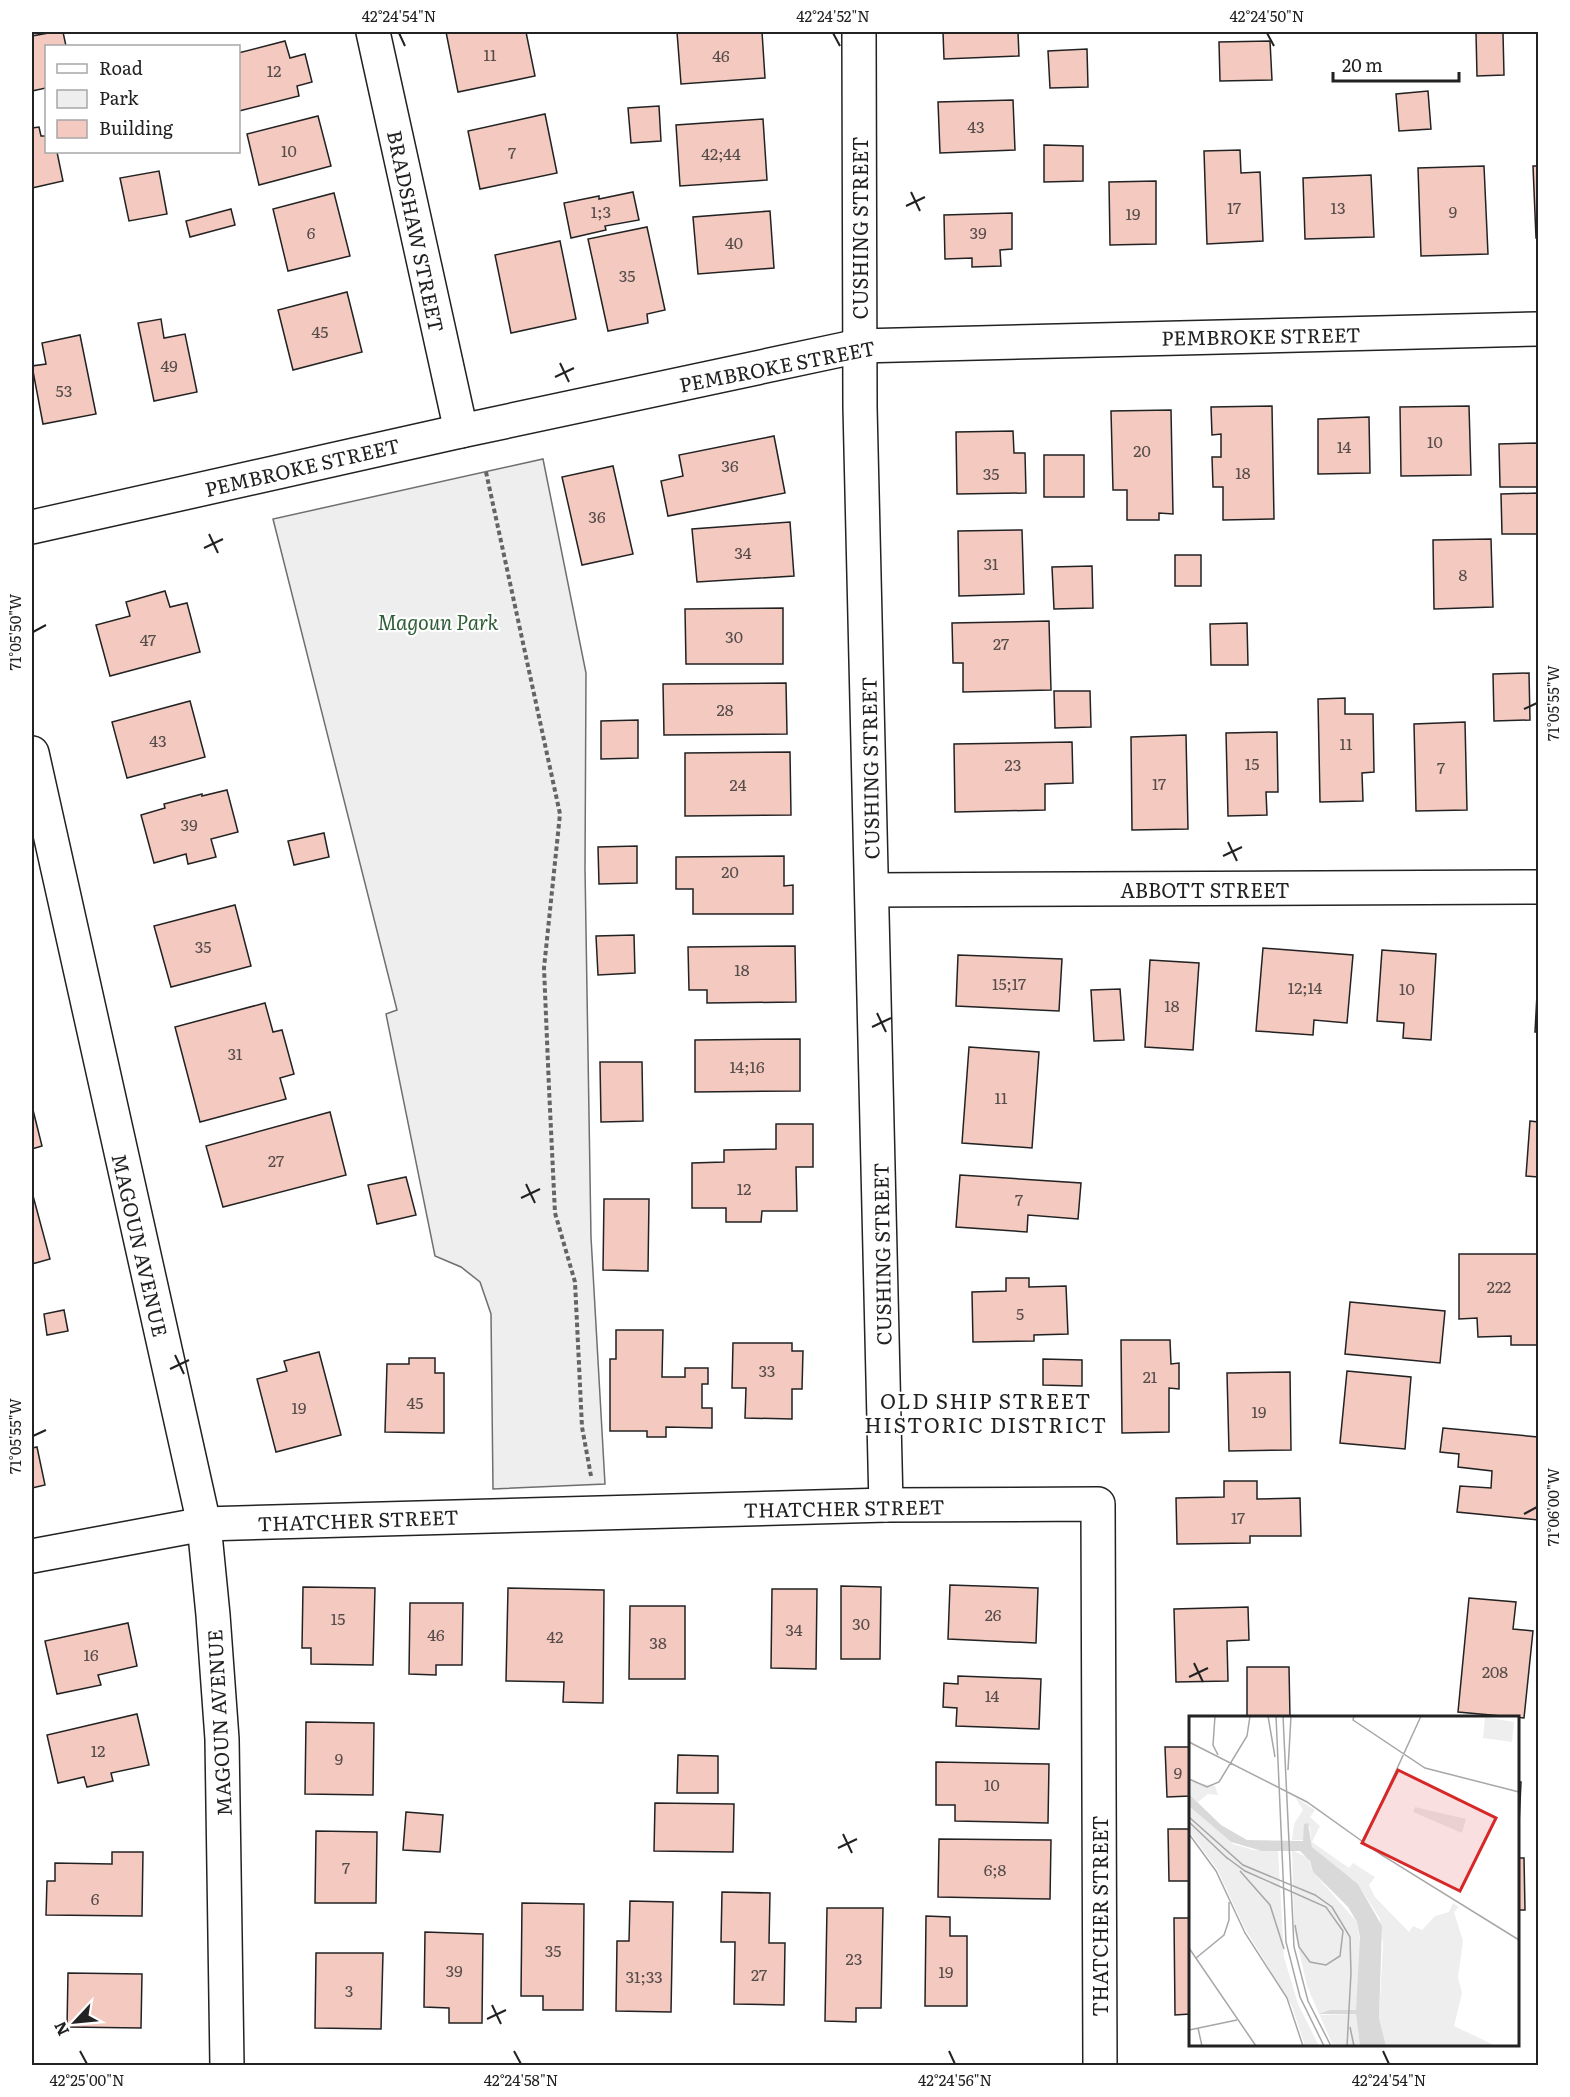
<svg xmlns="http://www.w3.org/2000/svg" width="1570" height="2097" viewBox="0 0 1570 2097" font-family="Literata,serif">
	<rect width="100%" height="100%" fill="#fff"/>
	<polygon fill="#eee" stroke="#6f6f6f" stroke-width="1.5" points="543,459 586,673 585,869 591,1237 605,1484 493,1489 491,1314 480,1282 461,1267 435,1256 386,1014 397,1010 273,519"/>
	<g fill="#f3c9c0" stroke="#222" stroke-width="1.5">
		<polygon points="54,32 63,32 66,46 46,46 46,88 32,91 32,36"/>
		<polygon points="446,32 526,32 535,76 458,92"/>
		<polygon points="677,32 762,32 765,78 681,84"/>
		<polygon points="943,32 1018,32 1019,56 944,59"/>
		<polygon points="1476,33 1503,33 1504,75 1477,76"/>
		<polygon points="285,41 290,58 305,54 312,82 297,86 299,96 239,111 238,53"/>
		<polygon points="1270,41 1272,80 1220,81 1219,42"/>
		<polygon points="1087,49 1088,87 1050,88 1048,51"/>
		<polygon points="1428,91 1431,129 1399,131 1396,94"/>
		<polygon points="1013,100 1015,150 940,153 938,102"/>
		<polygon points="659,106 661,141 631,143 628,108"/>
		<polygon points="545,114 557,173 480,189 468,131"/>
		<polygon points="318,116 331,166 259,185 247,134"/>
		<polygon points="763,119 767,180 680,186 676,125"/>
		<polygon points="39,127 41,136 46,136 46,152 57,152 63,181 32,188 32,128"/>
		<polygon points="1044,145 1083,146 1083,181 1044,182"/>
		<polygon points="1240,150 1241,173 1260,172 1263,241 1207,244 1204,151"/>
		<polygon points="1484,166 1488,254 1421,256 1418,168"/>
		<polygon points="1533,166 1538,166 1538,238 1536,238"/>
		<polygon points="159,171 167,214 129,221 120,178"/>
		<polygon points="1371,175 1374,237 1305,239 1303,178"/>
		<polygon points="1156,181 1156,244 1110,245 1109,182"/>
		<polygon points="633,192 639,220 605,226 606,230 571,238 564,203 599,196 599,199"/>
		<polygon points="334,193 350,256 288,271 273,209"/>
		<polygon points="231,209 235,225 190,237 186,221"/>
		<polygon points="770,211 774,268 698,274 693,217"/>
		<polygon points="1012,213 1012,249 1000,250 1001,266 972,267 972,258 945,259 944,215"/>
		<polygon points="647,227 665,310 647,314 648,323 608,331 588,239"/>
		<polygon points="560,241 576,319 511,333 495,255"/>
		<polygon points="347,292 362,352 293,370 278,310"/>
		<polygon points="161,319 164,338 185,334 197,392 154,401 138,323"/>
		<polygon points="80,335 96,414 43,424 32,366 46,364 42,343"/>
		<polygon points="1272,406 1274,519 1223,520 1223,487 1213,487 1212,457 1221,457 1221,434 1212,435 1211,407"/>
		<polygon points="1469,406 1471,475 1401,476 1400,407"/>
		<polygon points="1171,410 1173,514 1159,513 1159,520 1127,520 1127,490 1113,490 1111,411"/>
		<polygon points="1369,417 1370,473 1318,474 1318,419"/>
		<polygon points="1013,431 1014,453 1025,453 1026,493 957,494 956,432"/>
		<polygon points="774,436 785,493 668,516 661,481 683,476 679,455"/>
		<polygon points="1538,443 1538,487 1500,487 1499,444"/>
		<rect x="1044" y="455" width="40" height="42"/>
		<polygon points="613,466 633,554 582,565 562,477"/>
		<polygon points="1538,493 1538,534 1502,534 1501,494"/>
		<polygon points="790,522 794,576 697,582 692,529"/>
		<polygon points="1022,530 1024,594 959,596 958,531"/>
		<polygon points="1491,539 1493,607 1434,609 1433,540"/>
		<rect x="1175" y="555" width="26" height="31"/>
		<polygon points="1092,566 1093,608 1054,609 1052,567"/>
		<polygon points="165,591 170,607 187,603 200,652 110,676 96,625 130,616 126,602"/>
		<polygon points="783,608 783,664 686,664 685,609"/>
		<polygon points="1049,621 1051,690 963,692 963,663 953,663 952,623"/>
		<polygon points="1247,623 1248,665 1211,665 1210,624"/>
		<polygon points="1529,673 1530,720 1494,721 1493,674"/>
		<polygon points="786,683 787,734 664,735 663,684"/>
		<polygon points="1054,691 1090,691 1091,727 1055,728"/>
		<polygon points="1345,698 1345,714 1373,714 1374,772 1362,773 1363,801 1320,802 1318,699"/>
		<polygon points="190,701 205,757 127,778 112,722"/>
		<polygon points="638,720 638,758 601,759 601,721"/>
		<polygon points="1465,722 1467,810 1416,811 1414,724"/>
		<polygon points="1277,732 1278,792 1266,792 1267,815 1228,816 1226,733"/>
		<polygon points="1186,735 1188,829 1132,830 1131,737"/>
		<polygon points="1072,742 1073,783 1045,784 1045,810 955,812 954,744"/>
		<polygon points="790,752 791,815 685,816 685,753"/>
		<polygon points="227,790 238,832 211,839 216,857 188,864 186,854 154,863 141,815 165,808 164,804 202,794 202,796"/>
		<polygon points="324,833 329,857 294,865 288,841"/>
		<polygon points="637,846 637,883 599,884 598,847"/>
		<polygon points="784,856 784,886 793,885 793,914 693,914 693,889 676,889 676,857"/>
		<polygon points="235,905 251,966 171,987 154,926"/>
		<polygon points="634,935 635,973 598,975 596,936"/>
		<polygon points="795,946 796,1002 707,1003 707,990 689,990 688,947"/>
		<polygon points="1263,948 1353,955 1347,1023 1314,1020 1313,1035 1256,1031"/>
		<polygon points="1382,950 1436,954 1431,1040 1403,1038 1404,1023 1377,1021"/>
		<polygon points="958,955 1062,959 1059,1011 956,1006"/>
		<polygon points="1150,960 1199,963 1193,1050 1145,1047"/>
		<polygon points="1538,976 1538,1032 1535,1032"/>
		<polygon points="1120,989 1124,1040 1094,1041 1091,990"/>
		<polygon points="265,1003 273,1032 282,1030 294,1074 280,1078 286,1099 200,1122 175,1027"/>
		<polygon points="800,1039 800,1091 695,1092 695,1040"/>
		<polygon points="969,1047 1039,1052 1032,1148 962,1143"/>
		<polygon points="600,1062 642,1062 643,1121 601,1122"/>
		<polygon points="32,1106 42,1146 32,1149"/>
		<polygon points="330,1112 346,1175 223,1207 206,1146"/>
		<polygon points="1530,1121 1538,1122 1538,1177 1526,1176"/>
		<polygon points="776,1124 813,1124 813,1167 796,1167 797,1211 762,1211 761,1222 726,1222 726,1208 692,1208 692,1163 724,1162 724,1150 776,1149"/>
		<polygon points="960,1175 1081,1183 1078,1219 1028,1215 1027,1232 956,1227"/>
		<polygon points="406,1177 416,1215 377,1224 368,1185"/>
		<polygon points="32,1192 50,1259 32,1264"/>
		<polygon points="604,1199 649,1199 648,1271 603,1270"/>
		<polygon points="1459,1254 1538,1254 1538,1345 1511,1345 1511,1336 1478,1337 1477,1318 1459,1319"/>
		<polygon points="1006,1278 1029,1278 1029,1287 1066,1286 1068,1334 1034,1335 1034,1341 973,1342 972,1292 1006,1291"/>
		<polygon points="1350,1302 1445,1311 1440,1363 1345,1354"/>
		<polygon points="64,1310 68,1331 47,1335 44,1314"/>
		<polygon points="616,1330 663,1330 662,1377 685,1377 685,1368 708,1368 708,1384 702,1384 702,1408 712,1408 712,1428 666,1427 666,1437 647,1437 647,1431 610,1431 610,1359 616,1359"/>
		<polygon points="1121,1340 1170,1340 1171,1364 1179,1363 1179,1389 1169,1388 1169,1432 1122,1433"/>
		<polygon points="733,1343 792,1343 792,1351 803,1351 802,1389 792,1389 792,1419 745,1418 746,1388 732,1388"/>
		<polygon points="319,1352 341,1435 276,1452 257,1379 287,1371 284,1361"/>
		<polygon points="409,1358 435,1358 435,1373 444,1373 444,1433 385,1432 387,1364 409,1364"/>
		<polygon points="1043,1359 1082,1360 1082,1386 1043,1385"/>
		<polygon points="1347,1371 1411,1377 1405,1449 1340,1443"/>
		<polygon points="1290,1372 1291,1450 1229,1451 1227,1373"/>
		<polygon points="1443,1428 1538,1437 1538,1520 1457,1512 1460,1486 1491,1488 1492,1471 1458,1467 1459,1454 1440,1452"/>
		<polygon points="37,1447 45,1485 32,1488 32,1448"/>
		<polygon points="1224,1481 1257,1481 1257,1499 1300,1498 1301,1536 1250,1536 1250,1543 1177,1544 1176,1498 1224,1497"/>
		<polygon points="950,1585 1038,1588 1036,1643 948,1639"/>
		<polygon points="841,1586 881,1587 880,1659 841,1659"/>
		<polygon points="303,1587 375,1588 373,1665 311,1664 311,1648 302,1648"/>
		<polygon points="508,1588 604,1590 603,1703 563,1702 564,1682 506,1681"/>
		<polygon points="772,1589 817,1589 816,1669 771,1668"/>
		<polygon points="1469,1598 1516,1602 1513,1629 1533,1631 1524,1718 1458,1712"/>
		<polygon points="410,1603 463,1603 462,1665 436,1665 436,1675 409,1674"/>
		<polygon points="630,1606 685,1606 685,1679 629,1679"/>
		<polygon points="1248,1607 1249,1640 1227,1641 1228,1681 1176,1682 1174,1609"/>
		<polygon points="128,1623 137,1666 98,1675 101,1685 57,1694 45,1641"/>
		<polygon points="1247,1667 1289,1667 1290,1718 1247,1718"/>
		<polygon points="958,1676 1041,1679 1039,1729 956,1726 957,1708 943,1707 944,1683 958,1684"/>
		<polygon points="137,1714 149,1765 111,1773 113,1781 87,1787 84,1777 58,1783 47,1735"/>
		<polygon points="306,1722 374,1723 373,1795 305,1794"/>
		<polygon points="1165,1747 1190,1747 1190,1796 1167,1797"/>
		<polygon points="678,1755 718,1756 718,1793 677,1793"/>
		<polygon points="936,1762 1049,1764 1048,1823 955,1821 955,1805 936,1805"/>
		<polygon points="1518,1782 1521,1782 1519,1824 1518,1824"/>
		<polygon points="655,1803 734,1804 733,1852 654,1851"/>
		<polygon points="406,1812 443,1815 440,1852 403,1850"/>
		<polygon points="1168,1829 1190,1829 1190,1881 1169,1881"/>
		<polygon points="316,1831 377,1832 376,1903 315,1903"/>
		<polygon points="939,1839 1051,1840 1050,1899 938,1897"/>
		<polygon points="112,1852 143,1852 142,1916 46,1915 47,1881 55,1881 55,1863 112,1864"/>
		<polygon points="1518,1858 1524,1858 1525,1910 1518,1910"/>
		<polygon points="722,1892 770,1893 769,1943 785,1943 784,2005 734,2004 735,1942 721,1942"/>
		<polygon points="630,1901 673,1902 671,2012 616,2011 617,1941 629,1941"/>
		<polygon points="522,1903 584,1904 583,2010 543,2010 543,1996 521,1996"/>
		<polygon points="827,1908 883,1908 881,2008 856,2008 856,2022 825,2021"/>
		<polygon points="926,1916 950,1917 950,1936 967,1936 967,2006 925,2006"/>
		<polygon points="1174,1918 1190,1918 1190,2014 1175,2015"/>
		<polygon points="425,1932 483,1934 482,2023 449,2023 449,2008 424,2007"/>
		<polygon points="316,1953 383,1953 381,2029 315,2028"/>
		<polygon points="68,1973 142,1974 141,2028 67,2027"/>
	</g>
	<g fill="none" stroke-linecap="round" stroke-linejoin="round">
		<defs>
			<g id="street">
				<polyline points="373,32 461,431"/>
				<polyline points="859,32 860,407 886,1505"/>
				<polyline points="32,527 461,431 859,346 1538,329"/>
				<polyline points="32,753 204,1524 213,1615 222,1739 227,2066"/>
				<polyline points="872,890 1538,887"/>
				<polyline points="32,1556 204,1524 886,1505 1098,1504 1100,2066"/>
			</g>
		</defs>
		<use href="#street" stroke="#222" stroke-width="36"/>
		<polyline stroke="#646464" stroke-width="4" stroke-dasharray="4.5 3" stroke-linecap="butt" points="486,472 560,814 544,968 549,1088 555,1213 575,1282 582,1427 591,1476"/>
		<use href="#street" stroke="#fff" stroke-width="33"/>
	</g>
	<path fill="none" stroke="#222" stroke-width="2" d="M399,33L405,46M833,33L840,46M1267,33L1274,46M911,192L920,211M906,206L925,197M560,363L569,382M555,377L574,368M209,534L218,553M204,548L223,539M33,632L46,625M1524,709L1537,703M1228,842L1237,861M1223,856L1242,847M877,1013L886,1032M872,1027L891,1018M526,1184L535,1203M521,1198L540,1189M175,1355L184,1374M170,1369L189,1360M33,1436L46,1430M1524,1514L1537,1507M1194,1663L1203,1682M1189,1677L1208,1668M843,1834L852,1853M838,1848L857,1839M492,2005L501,2024M487,2019L506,2010M80,2051L87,2064M514,2051L521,2064M949,2051L955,2064M1383,2051L1389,2064"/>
	<g text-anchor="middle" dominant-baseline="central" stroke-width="4.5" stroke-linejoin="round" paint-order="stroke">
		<g font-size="16" fill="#564c4a">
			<text x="490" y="54">11</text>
			<text x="721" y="55">46</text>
			<text x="274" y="70">12</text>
			<text x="976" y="126">43</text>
			<text x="289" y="150">10</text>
			<text x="512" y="152">7</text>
			<text x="721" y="153">42;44</text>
			<text x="1234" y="207">17</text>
			<text x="1338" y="207">13</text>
			<text x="601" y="211">1;3</text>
			<text x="1453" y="211">9</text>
			<text x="1133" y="213">19</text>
			<text x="311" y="232">6</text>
			<text x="978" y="232">39</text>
			<text x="734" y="242">40</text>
			<text x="627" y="275">35</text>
			<text x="320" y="331">45</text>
			<text x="169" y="365">49</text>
			<text x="64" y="390">53</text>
			<text x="1435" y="441">10</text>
			<text x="1344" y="446">14</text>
			<text x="1142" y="450">20</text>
			<text x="730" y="465">36</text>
			<text x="1243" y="472">18</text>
			<text x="991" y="473">35</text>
			<text x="597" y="516">36</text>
			<text x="743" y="552">34</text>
			<text x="991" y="563">31</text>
			<text x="1463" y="574">8</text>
			<text x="734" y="636">30</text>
			<text x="148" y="639">47</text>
			<text x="1001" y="643">27</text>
			<text x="725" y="709">28</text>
			<text x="158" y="740">43</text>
			<text x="1346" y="743">11</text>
			<text x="1252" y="763">15</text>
			<text x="1013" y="764">23</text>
			<text x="1441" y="767">7</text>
			<text x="1159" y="783">17</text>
			<text x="738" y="784">24</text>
			<text x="189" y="824">39</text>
			<text x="730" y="871">20</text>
			<text x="203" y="946">35</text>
			<text x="742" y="969">18</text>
			<text x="1009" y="983">15;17</text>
			<text x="1305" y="987">12;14</text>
			<text x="1407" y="988">10</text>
			<text x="1172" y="1005">18</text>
			<text x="235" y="1053">31</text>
			<text x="747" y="1066">14;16</text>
			<text x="1001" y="1097">11</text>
			<text x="276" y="1160">27</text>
			<text x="744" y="1188">12</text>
			<text x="1019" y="1199">7</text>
			<text x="1499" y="1286">222</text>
			<text x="1020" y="1313">5</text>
			<text x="767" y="1370">33</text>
			<text x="1150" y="1376">21</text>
			<text x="415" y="1402">45</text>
			<text x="299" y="1407">19</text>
			<text x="1259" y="1411">19</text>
			<text x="1238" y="1517">17</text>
			<text x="993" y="1614">26</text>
			<text x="338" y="1618">15</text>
			<text x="861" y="1623">30</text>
			<text x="794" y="1629">34</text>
			<text x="436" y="1634">46</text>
			<text x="555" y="1636">42</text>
			<text x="658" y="1642">38</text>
			<text x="91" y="1654">16</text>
			<text x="1495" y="1671">208</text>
			<text x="992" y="1695">14</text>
			<text x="98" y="1750">12</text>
			<text x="339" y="1758">9</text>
			<text x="1178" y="1772">9</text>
			<text x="992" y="1784">10</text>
			<text x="346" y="1867">7</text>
			<text x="995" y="1869">6;8</text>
			<text x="95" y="1898">6</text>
			<text x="553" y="1950">35</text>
			<text x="854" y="1958">23</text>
			<text x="454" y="1970">39</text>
			<text x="946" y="1971">19</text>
			<text x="759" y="1974">27</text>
			<text x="644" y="1976">31;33</text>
			<text x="349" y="1990">3</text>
		</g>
		<g font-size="20" fill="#222" stroke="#fff">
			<text transform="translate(859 228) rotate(-90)">CUSHING STREET</text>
			<text transform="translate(417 231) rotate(78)">BRADSHAW STREET</text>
			<text transform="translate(1261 335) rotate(-1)">PEMBROKE STREET</text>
			<text transform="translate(777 365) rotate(-11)">PEMBROKE STREET</text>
			<text transform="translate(302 466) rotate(-13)">PEMBROKE STREET</text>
			<text transform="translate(869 768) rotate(-91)">CUSHING STREET</text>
			<text x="1205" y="889">ABBOTT STREET</text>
			<text transform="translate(141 1245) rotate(77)">MAGOUN AVENUE</text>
			<text transform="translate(881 1254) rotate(-91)">CUSHING STREET</text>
			<text transform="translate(844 1507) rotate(-1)">THATCHER STREET</text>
			<text transform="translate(358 1519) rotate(-2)">THATCHER STREET</text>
			<text transform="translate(218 1723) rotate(-93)">MAGOUN AVENUE</text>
			<text transform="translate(1099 1916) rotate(-90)">THATCHER STREET</text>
		</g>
		<g font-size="20" font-style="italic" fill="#2f5e38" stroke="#fff">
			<text x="438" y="621">Magoun Park</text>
		</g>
		<g font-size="21" letter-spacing="1.5" fill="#222" stroke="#fff">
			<text x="986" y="1399">OLD SHIP STREET<tspan x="986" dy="24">HISTORIC DISTRICT</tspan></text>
		</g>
	</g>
	<g transform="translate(1189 1716)">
		<rect width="330" height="330" fill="#fff"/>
		<path d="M296,1L325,6L323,26L294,22ZM0,65L26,70L29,79L19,78L9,86L0,78ZM106,81L126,94L121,101L131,110L123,126L160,152L164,147L186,161L180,169L186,181L220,216L224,210L233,214L246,200L260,196L264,187L270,191L265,196L274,225L269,261L273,277L265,310L307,330H197L190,302L194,228L191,203L169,168L123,131L121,111L115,109L116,124H103L105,108L114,94ZM0,90L44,128L65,134H89L95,241L109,288L130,330H116L103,290L55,211L28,153L0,115ZM226,91L277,103L273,117L224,96ZM103,134L119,142L124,156L168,206L172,233L167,295L141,294L131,299L167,298L171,330H144L118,270L105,213Z" fill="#eee"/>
		<path d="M0,78L32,109L58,124L114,125L115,108L119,107L123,131L169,168L193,210L190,302L197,330H171L167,298H130L141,294H167L171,222L168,206L159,191L124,156L121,145L111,135H73L42,126L0,90Z" fill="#d9d9d9"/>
		<path fill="none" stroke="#a7a7a7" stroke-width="1.5" d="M26,0L24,29L29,39M79,0L86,41M87,0L97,226L111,281L135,330M94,0L105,231L119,285L142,330M165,0L164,4L236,52L330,76M0,26L118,86L191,138L330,224M99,54L102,0M0,63L18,71L30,66L58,20L61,0M0,101L54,149L126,179L143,191L161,221L162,258M0,106L39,143M0,118L27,155L56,217L98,282L114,330M175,125L232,0M37,141L56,155L137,191L154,215L151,240L137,249L121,246L110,231L106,209M51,155L81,189L95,233M0,232L67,330M7,242L35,219L40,204V186M161,311L165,330M9,312L13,330M0,314L48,304M158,330L162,257"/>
		<path fill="#d62828" fill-opacity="0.15" stroke="#d62828" stroke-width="3" d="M209,54L307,102L271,175L173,127Z"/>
		<rect width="330" height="330" fill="none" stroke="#222" stroke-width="3"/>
	</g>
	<rect width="1570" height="2097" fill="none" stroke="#ffffff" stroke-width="66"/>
	<rect x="45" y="45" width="195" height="108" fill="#ffffff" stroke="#a7a7a7" stroke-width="1.5"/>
	<rect x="57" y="64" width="30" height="9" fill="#ffffff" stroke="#a7a7a7" stroke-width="1.5"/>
	<text x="99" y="75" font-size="18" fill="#222222">Road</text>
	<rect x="57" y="90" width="30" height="18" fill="#eeeeee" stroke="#a7a7a7" stroke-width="1.5"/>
	<text x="99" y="105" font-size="18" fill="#222222">Park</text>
	<rect x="57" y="120" width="30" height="18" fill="#f3c9c0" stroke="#a7a7a7" stroke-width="1.5"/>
	<text x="99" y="135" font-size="18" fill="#222222">Building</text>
	<g transform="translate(75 2022) rotate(244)" stroke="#ffffff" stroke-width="4.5" paint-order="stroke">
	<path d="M0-4.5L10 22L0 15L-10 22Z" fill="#222222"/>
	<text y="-9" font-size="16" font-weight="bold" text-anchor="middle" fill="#222222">N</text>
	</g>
	<path d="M1333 72v9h126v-9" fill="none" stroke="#222222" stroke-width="3"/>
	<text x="1342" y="72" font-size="18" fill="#222222" stroke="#ffffff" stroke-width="4.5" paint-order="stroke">20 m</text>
	<rect x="33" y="33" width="1504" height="2031" fill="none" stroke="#222" stroke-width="2"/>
	<g font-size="15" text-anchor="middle" fill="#222">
		<text x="399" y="22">42°24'54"N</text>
		<text x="833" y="22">42°24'52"N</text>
		<text x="1267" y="22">42°24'50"N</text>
		<text transform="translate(16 632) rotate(-90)" y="5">71°05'50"W</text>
		<text transform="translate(1554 703) rotate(-90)" y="5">71°05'55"W</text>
		<text transform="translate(16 1436) rotate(-90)" y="5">71°05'55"W</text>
		<text transform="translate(1554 1507) rotate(-90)" y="5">71°06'00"W</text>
		<text x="87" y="2086">42°25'00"N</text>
		<text x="521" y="2086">42°24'58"N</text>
		<text x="955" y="2086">42°24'56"N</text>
		<text x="1389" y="2086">42°24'54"N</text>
	</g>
</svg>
